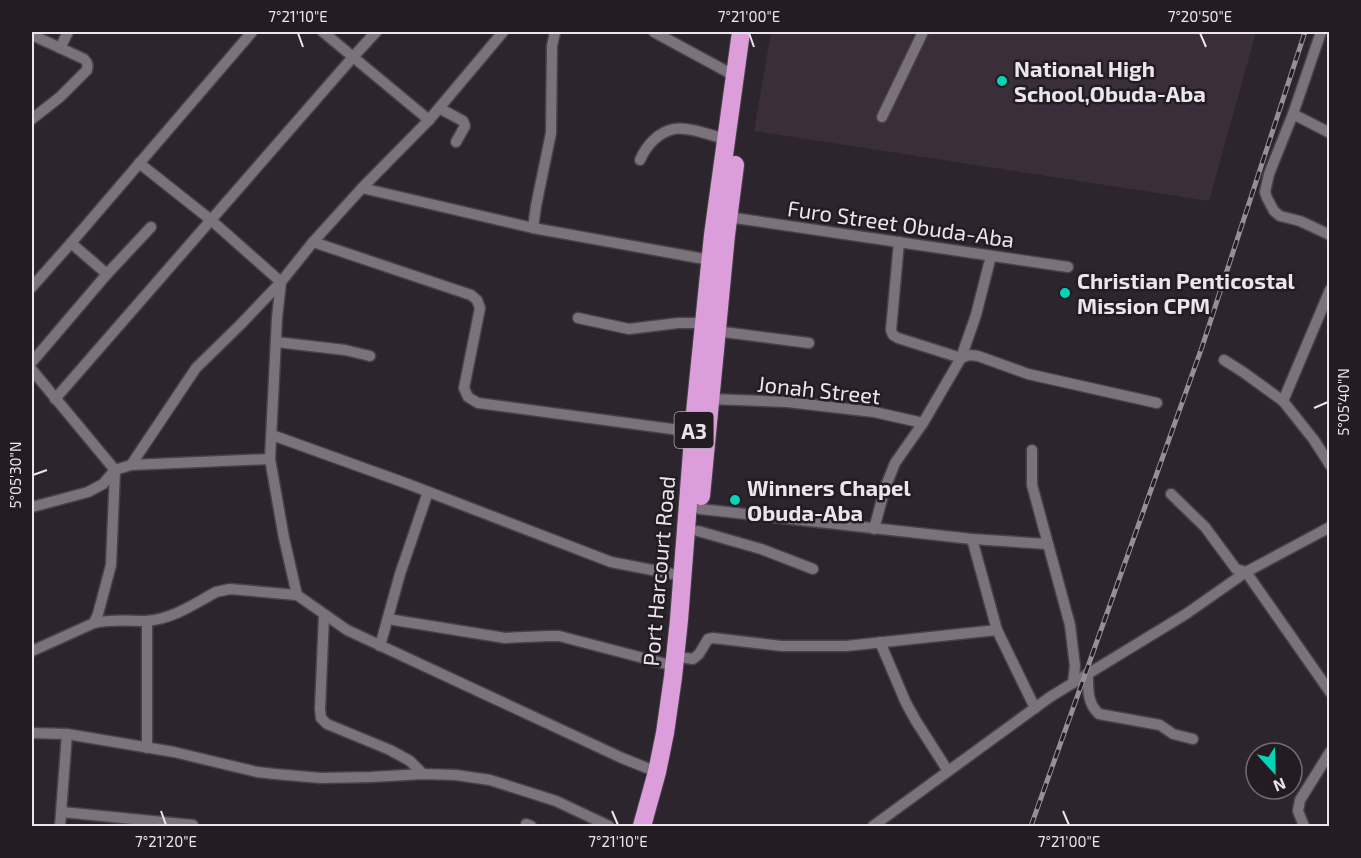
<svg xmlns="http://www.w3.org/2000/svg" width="1361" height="858" viewBox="0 0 1361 858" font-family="'Exo 2',sans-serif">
	<rect width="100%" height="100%" fill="#2d252d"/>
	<polygon fill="#3a2e3a" points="771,32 1256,32 1209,201 754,131"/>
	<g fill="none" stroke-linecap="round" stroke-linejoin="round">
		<defs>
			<g id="street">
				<polyline points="323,32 429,120"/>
				<polyline points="654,32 735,76"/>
				<polyline points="1321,32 1293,114 1269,174 1265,192 1267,198 1274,211 1280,216 1300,221 1330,235"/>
				<path d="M32,35L84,59C88,63 88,65 87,70L60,97L32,119"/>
				<polyline points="60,48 68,32"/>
				<polyline points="439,108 463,121 465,126 456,142"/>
				<polyline points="1293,114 1330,133"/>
				<polyline points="882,117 923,32"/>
				<path d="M640,160C646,146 658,132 674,129C688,126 712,136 726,139"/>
				<polyline points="362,188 533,228 710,260"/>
				<polyline points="728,217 1068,267"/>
				<polyline points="533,228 536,206 551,133 552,46 555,32"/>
				<polyline points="313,242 471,295 477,300 480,308 464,388 468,397 478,403 694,432"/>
				<polyline points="899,242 891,330 893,335 898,338 961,358 969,355 978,356 1028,374 1157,403"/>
				<polyline points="71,243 107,274"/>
				<polyline points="32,287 71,243 252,32"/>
				<polyline points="578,318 629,329 678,323 704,323"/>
				<polyline points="716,331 809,343"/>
				<polyline points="276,342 345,350 370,356"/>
				<polyline points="1224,360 1243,372 1283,401 1314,440 1330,465"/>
				<polyline points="32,362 107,274 151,227"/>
				<polyline points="32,370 115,470 111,565 98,614 94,623"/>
				<polyline points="55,399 353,57 376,32"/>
				<polyline points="710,399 787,402 874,412 923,423"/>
				<polyline points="1283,401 1330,290"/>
				<polyline points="272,435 408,484 611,562 683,576"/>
				<polyline points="1032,450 1032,485 1070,625 1075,666 1073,683"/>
				<polyline points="131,465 196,368 240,325 281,282 211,220 139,163"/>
				<polyline points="1171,494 1205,527 1236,569 1246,572 1330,692"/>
				<polyline points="32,507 88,492 103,484 115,470 131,465 270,459"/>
				<polyline points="700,509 972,539 1047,544"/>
				<polyline points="874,529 885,488 895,463 923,423 961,358 976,315 991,256"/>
				<polyline points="698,531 761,549 813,569"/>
				<polyline points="972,539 997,630 1035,708"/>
				<polyline points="297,595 284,538 270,459 277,318 281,282 313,242 362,188 429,120 503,32"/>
				<polyline points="324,615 320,709 321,718 327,724 390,750 410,761 423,774"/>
				<polyline points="388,619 505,638 548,636 559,636 674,666"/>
				<polyline points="147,621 147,748"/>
				<polyline points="880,642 906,703 916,721 948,771"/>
				<polyline points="380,646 400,574 428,492"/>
				<path d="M32,651L94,623C112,619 129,621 146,621C173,619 194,604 216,592L230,589L297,595L347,630L622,758L657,772"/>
				<polyline points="686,658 693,659 699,654 708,639 713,638 782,646 846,646 997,630"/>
				<path d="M1088,673C1088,689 1087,703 1099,714L1160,725L1173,734L1193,739"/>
				<polyline points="32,733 67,734 174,752 257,772 275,774 321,778 371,777 423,774 456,775 490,780 556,801 609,826"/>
				<polyline points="62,812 193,825"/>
				<polyline points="526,824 531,826"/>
				<polyline points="60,826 67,734"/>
				<polyline points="873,826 1050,697 1186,614 1246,572 1330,527"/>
				<polyline points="1304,826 1298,811 1300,800 1330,752"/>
			</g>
			<g id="highway">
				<polyline points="701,496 726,235 735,165"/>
				<polyline points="642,826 657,772 665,733 673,677 679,620 695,413 713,235 741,32"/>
			</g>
		</defs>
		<use href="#street" stroke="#484248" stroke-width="13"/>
		<use href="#highway" stroke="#484248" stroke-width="20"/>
		<use href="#street" stroke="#7b727b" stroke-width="10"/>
		<use href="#highway" stroke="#db9eda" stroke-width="18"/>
		<defs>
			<polyline id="rail" points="1031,826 1202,347 1305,32"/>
		</defs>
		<use href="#rail" stroke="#969096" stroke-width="5"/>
		<use href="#rail" stroke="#231c23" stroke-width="3" stroke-dasharray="9" stroke-linecap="butt"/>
	</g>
	<path fill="none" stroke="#ebe6eb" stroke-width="2" d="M298,33L303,47M749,33L754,47M1200,33L1206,47M1314,408L1328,402M33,475L47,470M161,811L166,825M612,811L618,825M1063,811L1069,825"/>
	<g fill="#05d5b6" stroke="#231c23" stroke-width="2">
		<circle cx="1002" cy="81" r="6"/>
		<circle cx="1065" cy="293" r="6"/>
		<circle cx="735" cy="500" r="6"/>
	</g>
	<g text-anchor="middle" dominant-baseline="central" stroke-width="5" stroke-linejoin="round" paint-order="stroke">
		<rect fill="#231c23" stroke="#afa9af" stroke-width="1.5" x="674.5" y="412" width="39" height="36" rx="4.5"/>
		<g font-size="21" font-weight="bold" fill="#ebe6eb">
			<text x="694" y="430">A3</text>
		</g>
		<g font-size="22" font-weight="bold" fill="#ebe6eb" stroke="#231c23" text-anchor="start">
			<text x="1014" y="68">National High<tspan x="1014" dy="25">School,Obuda-Aba</tspan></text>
			<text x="1077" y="280">Christian Penticostal<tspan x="1077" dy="25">Mission CPM</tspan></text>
			<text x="747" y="487">Winners Chapel<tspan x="747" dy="25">Obuda-Aba</tspan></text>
		</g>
		<g font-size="22" fill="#ebe6eb" stroke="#231c23">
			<text transform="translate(901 223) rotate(8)">Furo Street Obuda-Aba</text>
			<text transform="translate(819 389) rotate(6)">Jonah Street</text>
			<text transform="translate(658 571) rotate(-85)">Port Harcourt Road</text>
		</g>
	</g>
	<rect width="1361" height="858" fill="none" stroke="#231c23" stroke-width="66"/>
	<g transform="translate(1274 771) rotate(158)"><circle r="28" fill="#231c23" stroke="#736d73" stroke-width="1.5"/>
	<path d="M0-4.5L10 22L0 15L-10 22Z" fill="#05d5b6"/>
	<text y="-9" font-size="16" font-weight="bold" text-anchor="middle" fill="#ebe6eb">N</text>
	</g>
	<rect x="33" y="33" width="1295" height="792" fill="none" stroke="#ebe6eb" stroke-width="2"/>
	<g font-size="15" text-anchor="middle" fill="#ebe6eb">
		<text x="298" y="22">7°21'10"E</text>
		<text x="749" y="22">7°21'00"E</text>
		<text x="1200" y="22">7°20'50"E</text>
		<text transform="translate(1344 402) rotate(-90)" y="5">5°05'40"N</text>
		<text transform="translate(16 475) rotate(-90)" y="5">5°05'30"N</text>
		<text x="166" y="847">7°21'20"E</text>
		<text x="618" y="847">7°21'10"E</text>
		<text x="1069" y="847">7°21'00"E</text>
	</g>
</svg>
